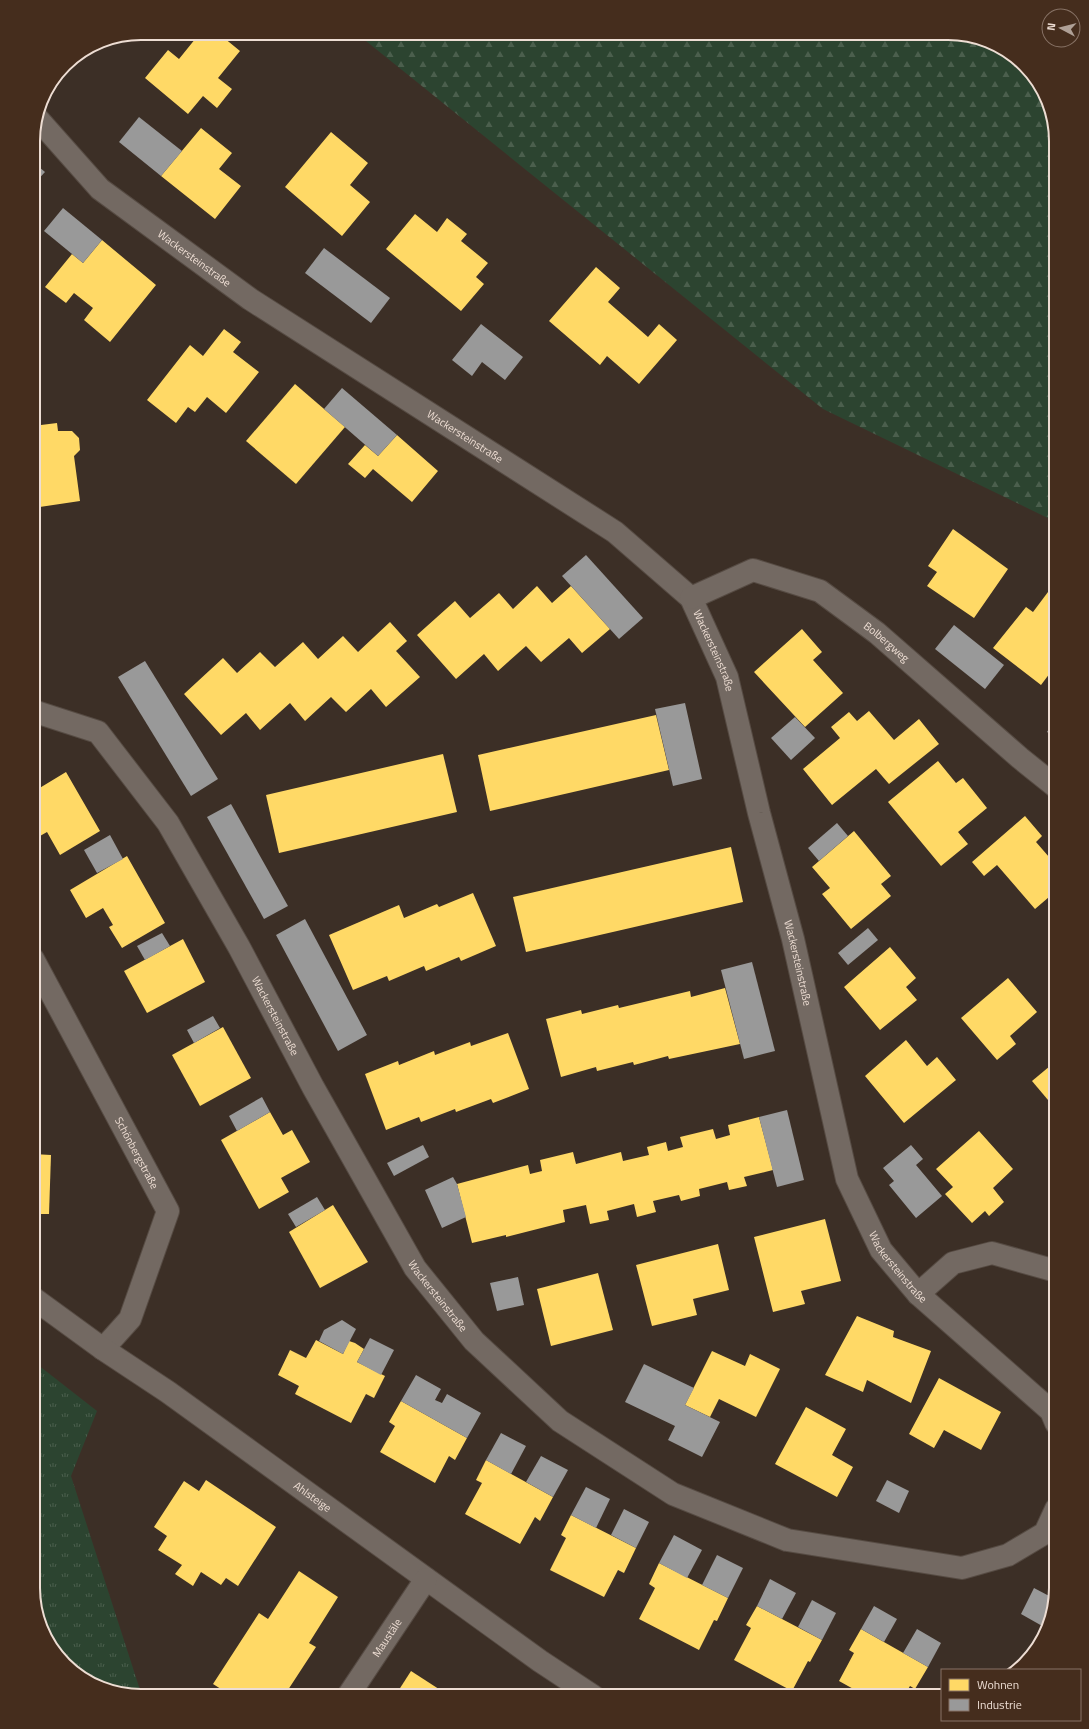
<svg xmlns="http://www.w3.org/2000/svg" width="1089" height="1729" viewBox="0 0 1089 1729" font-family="'Titillium Web',sans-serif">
	<defs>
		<pattern id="grass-tufts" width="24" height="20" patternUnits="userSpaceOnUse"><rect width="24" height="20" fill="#2c4430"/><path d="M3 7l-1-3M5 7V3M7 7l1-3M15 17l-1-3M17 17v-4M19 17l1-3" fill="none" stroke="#4b5f4d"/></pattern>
		<pattern id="forest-firs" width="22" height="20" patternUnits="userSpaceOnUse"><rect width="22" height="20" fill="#2c4430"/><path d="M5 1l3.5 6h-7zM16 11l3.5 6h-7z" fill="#4b5f4d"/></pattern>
	</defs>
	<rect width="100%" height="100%" fill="#3c2f26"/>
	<polygon fill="url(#grass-tufts)" points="33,1361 97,1411 71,1476 142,1696 134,1696 81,1678 44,1636 33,1588"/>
	<polygon fill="url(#forest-firs)" points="356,33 955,33 1008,51 1045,93 1056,141 1056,522 823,409"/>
	<g fill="#ffd966">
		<polygon points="200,33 218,33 240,51 218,78 232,89 217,108 203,96 188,114 145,78 168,50 179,59"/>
		<polygon points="201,128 232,153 219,169 241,186 215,219 161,176"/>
		<polygon points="331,132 368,163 350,185 370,202 342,236 285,187"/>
		<polygon points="415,214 437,232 447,218 467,234 461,241 488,263 476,277 484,284 461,311 386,249"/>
		<polygon points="102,240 156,285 110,342 84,320 93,308 74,293 66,303 45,287 72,254 83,263"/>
		<polygon points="596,267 620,288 608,302 648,337 659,324 677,340 639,384 607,356 600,365 549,321"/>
		<polygon points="224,329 241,342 233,352 259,372 226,413 207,397 195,412 188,407 176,423 147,400 190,345 203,356"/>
		<polygon points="295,384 345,427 296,484 246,441"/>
		<polygon points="57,423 58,431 72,431 79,438 80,450 74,456 80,501 33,508 33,426"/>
		<polygon points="397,435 438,471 412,502 373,469 365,478 348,464 365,445 378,456"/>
		<polygon points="953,529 1008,569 974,618 927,586 937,572 928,566"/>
		<polygon points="537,586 552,603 571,586 610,629 582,653 569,638 541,662 526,646 498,671 484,654 456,679 417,635 455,601 470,618 499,593 513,609"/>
		<polygon points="1048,592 1056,598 1056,665 1041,685 993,648 1026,607 1033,612"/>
		<polygon points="390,622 407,641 396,651 420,677 386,707 371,689 346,712 331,697 305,721 290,703 260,730 246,713 221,735 184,694 223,658 237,673 260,652 275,667 303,642 318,659 343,636 358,652"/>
		<polygon points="802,629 822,652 813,660 843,693 805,727 754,672"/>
		<polygon points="869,711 894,740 919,719 939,744 889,784 876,769 832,805 803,769 840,738 831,727 849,712 857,721"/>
		<polygon points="656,715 669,770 490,811 478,755"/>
		<polygon points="443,754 457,812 279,853 266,795"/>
		<polygon points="938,761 956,783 963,778 987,808 958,832 968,844 941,866 888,802"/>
		<polygon points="66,772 100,831 60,855 47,832 33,840 33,792"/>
		<polygon points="1025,816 1042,836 1036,842 1056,865 1056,891 1035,909 997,865 984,876 972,862"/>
		<polygon points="854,831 891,876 881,884 891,896 851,929 822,894 830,888 812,867"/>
		<polygon points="731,847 743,902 526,952 513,897"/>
		<polygon points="127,856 165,923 122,948 109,927 113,925 103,908 86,918 70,890"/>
		<polygon points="473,893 496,946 461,961 459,957 426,971 424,966 389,981 387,976 353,990 329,935 399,905 404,918 437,904 439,907"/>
		<polygon points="183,939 205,982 147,1013 124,971"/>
		<polygon points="890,947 916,978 906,987 917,1000 880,1030 844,987"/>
		<polygon points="1008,978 1037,1012 1010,1036 1016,1044 997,1060 961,1018"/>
		<polygon points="725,988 740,1044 669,1059 668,1056 634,1065 633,1062 597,1071 596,1067 561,1077 546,1019 581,1010 582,1014 618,1005 619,1008 690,991 691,997"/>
		<polygon points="223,1027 251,1078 200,1106 172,1055"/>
		<polygon points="508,1033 529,1089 493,1103 491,1099 456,1112 455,1109 421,1122 419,1117 386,1130 365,1074 398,1061 399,1065 434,1051 435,1055 470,1042 471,1046"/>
		<polygon points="906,1040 927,1066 937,1057 956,1080 904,1123 865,1076"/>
		<polygon points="1056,1061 1056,1094 1048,1100 1032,1081"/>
		<polygon points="270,1112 283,1135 292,1130 310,1162 281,1178 289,1192 259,1209 221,1140"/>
		<polygon points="759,1117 773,1170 744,1177 747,1186 729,1190 727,1182 699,1189 700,1196 681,1201 679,1195 653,1201 656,1212 637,1217 634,1204 607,1211 609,1220 590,1224 586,1205 563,1210 565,1222 506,1237 506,1235 472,1243 457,1184 528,1165 530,1174 542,1171 540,1160 573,1152 576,1164 621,1152 623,1161 649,1155 647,1147 666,1142 668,1151 683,1147 680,1137 713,1129 716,1139 730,1135 728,1125"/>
		<polygon points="979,1131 1013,1169 993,1188 1004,1202 989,1216 985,1211 972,1223 945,1194 953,1187 936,1169"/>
		<polygon points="33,1154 51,1155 49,1214 33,1214"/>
		<polygon points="333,1205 368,1262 320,1288 289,1232"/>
		<polygon points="825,1219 841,1281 801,1291 805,1304 773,1312 754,1237"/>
		<polygon points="718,1244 729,1290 693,1299 697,1315 652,1326 636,1265"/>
		<polygon points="598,1273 613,1330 551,1346 537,1289"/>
		<polygon points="857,1316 894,1331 893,1337 931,1351 911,1403 867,1380 863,1392 825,1375"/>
		<polygon points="316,1340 343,1354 349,1341 355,1343 364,1349 357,1362 385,1376 374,1398 366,1394 351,1423 295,1394 299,1386 278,1375 290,1350 306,1358"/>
		<polygon points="712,1351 745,1366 750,1354 780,1369 756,1417 719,1399 710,1417 685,1405"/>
		<polygon points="939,1378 1001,1412 981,1450 944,1430 934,1448 909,1434"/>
		<polygon points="401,1401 467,1438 455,1460 449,1456 435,1483 380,1452 395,1426 389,1422"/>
		<polygon points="806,1407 846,1429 832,1455 853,1467 837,1497 775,1464"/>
		<polygon points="486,1460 553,1497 540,1521 535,1517 520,1544 465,1514 482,1483 476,1480"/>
		<polygon points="206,1480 276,1527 238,1586 226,1578 221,1585 201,1572 193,1586 175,1574 182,1565 158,1550 167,1536 154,1527 184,1481 199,1491"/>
		<polygon points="571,1515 636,1548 624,1573 618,1570 604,1597 550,1570 566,1538 561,1535"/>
		<polygon points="659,1563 728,1598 717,1621 714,1620 699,1650 639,1619 655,1588 649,1584"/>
		<polygon points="299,1571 338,1597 309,1643 316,1647 284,1696 232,1696 213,1684 259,1613 268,1619"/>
		<polygon points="757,1606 822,1640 810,1662 808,1661 792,1691 734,1660 751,1628 746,1625"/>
		<polygon points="861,1629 928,1667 915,1689 910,1686 904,1696 866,1696 839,1681 854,1653 849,1650"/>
		<polygon points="411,1671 445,1693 443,1696 395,1696"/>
	</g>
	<g fill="#999">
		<polygon points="139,117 182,151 161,176 119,142"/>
		<polygon points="33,162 45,172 33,185"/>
		<polygon points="63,208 102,240 83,263 44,231"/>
		<polygon points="324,248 390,298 371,323 305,273"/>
		<polygon points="481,324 523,357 505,380 482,362 472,376 452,360"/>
		<polygon points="342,388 397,435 378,456 324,409"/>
		<polygon points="586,555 643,618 619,639 562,576"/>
		<polygon points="954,625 1004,665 985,689 935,649"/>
		<polygon points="145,661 218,779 191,796 118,677"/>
		<polygon points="685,703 702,779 673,786 655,709"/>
		<polygon points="795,717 815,738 791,760 771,738"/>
		<polygon points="1056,717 1056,737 1047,732"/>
		<polygon points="231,804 288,906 264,919 207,817"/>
		<polygon points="837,823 848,836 819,861 808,848"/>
		<polygon points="110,835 123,859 97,873 84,850"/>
		<polygon points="305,919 367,1035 338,1051 276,935"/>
		<polygon points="868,928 878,940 848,965 838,953"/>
		<polygon points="162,933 170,946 145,960 137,946"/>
		<polygon points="752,962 775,1051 744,1059 721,970"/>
		<polygon points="213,1016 220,1028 194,1043 187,1030"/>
		<polygon points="262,1097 270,1112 237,1131 229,1116"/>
		<polygon points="787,1110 804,1180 777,1187 759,1117"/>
		<polygon points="423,1145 429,1157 394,1176 387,1163"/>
		<polygon points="911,1145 923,1159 916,1165 942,1196 916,1218 889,1185 894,1181 883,1168"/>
		<polygon points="453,1177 457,1184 466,1217 442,1228 425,1190"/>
		<polygon points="317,1197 325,1210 296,1227 288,1214"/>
		<polygon points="518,1277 524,1305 497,1311 490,1283"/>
		<polygon points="342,1320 356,1329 343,1354 319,1341 324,1330"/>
		<polygon points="370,1338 394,1350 381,1375 357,1362"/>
		<polygon points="1055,1351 1056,1351 1056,1372 1053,1372"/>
		<polygon points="644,1364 694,1388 685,1405 720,1422 702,1457 668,1440 675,1426 625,1402"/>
		<polygon points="416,1375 441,1389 435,1400 442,1403 447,1394 481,1413 467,1438 401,1401"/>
		<polygon points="501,1433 526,1446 511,1474 486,1460"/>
		<polygon points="541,1456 568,1470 553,1497 526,1482"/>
		<polygon points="887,1480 909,1491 899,1513 876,1501"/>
		<polygon points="586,1487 610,1499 596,1528 571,1515"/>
		<polygon points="624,1509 649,1522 636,1548 611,1535"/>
		<polygon points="674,1535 702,1550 687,1578 659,1563"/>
		<polygon points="717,1555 743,1568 728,1598 702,1585"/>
		<polygon points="770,1579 796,1593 782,1619 757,1606"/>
		<polygon points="1034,1588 1053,1598 1044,1627 1021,1614"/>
		<polygon points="812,1600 836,1613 822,1640 798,1627"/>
		<polygon points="874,1606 897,1619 884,1642 861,1629"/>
		<polygon points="917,1629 941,1643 928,1667 903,1653"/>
	</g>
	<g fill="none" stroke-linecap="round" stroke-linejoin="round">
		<defs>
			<g id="minor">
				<path id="s1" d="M37,118L100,189L250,299L615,532L691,598L727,677L759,813L793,939L847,1179L881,1250L918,1294L1051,1411L1056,1423"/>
				<path id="s2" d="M691,598L753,570L820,591L877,633L1020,758L1056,787"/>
				<path id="s3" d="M33,711L98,732L168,823L239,947L313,1087L415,1268L474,1341L560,1421L673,1494L787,1540L962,1568L1008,1555L1045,1533L1056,1509"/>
				<path id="s4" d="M33,959L168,1211L130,1319L103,1349"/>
				<polyline points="918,1294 953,1263 992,1253 1056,1271"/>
				<path id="s5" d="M33,1298L103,1349L168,1392L540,1661L593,1696"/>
				<path id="s6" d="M348,1696L426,1579"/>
			</g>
		</defs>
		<use href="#minor" stroke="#564b43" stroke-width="24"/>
		<use href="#minor" stroke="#736962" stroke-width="22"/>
	</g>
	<g text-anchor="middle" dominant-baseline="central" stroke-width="4" stroke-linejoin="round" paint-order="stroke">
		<g font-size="11" fill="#edddd3" stroke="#452d1d">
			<text stroke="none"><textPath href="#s1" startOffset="212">Wackersteinstraße</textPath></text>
			<text stroke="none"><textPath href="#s1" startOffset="536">Wackersteinstraße</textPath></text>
			<text stroke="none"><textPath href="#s2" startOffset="222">Bolbergweg</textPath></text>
			<text stroke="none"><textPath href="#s1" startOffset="872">Wackersteinstraße</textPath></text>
			<text stroke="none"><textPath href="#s1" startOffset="1196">Wackersteinstraße</textPath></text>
			<text stroke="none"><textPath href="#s3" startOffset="404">Wackersteinstraße</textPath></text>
			<text stroke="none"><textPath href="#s4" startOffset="220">Schönbergstraße</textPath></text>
			<text stroke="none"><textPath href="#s1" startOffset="1520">Wackersteinstraße</textPath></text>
			<text stroke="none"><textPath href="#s3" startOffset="728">Wackersteinstraße</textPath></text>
			<text stroke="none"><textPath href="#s5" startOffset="343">Ahlsteige</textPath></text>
			<text stroke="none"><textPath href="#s6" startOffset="70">Maustäle</textPath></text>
		</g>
	</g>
	<path d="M0 0H1089V1729H0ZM141 40H948A101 101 0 0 1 1049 141V1588A101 101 0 0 1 948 1689H141A101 101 0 0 1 40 1588V141A101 101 0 0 1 141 40Z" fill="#452d1d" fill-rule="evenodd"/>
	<path fill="none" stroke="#edddd3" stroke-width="2" d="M141 40H948A101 101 0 0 1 1049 141V1588A101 101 0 0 1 948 1689H141A101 101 0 0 1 40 1588V141A101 101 0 0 1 141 40Z"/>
	<rect x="941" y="1669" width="140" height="52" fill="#452d1d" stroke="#887366"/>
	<rect x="949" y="1679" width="20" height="12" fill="#ffd966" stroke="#887366"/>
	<text x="977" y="1689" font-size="12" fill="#edddd3">Wohnen</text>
	<rect x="949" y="1699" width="20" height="12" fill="#999999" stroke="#887366"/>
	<text x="977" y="1709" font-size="12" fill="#edddd3">Industrie</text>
	<g transform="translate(1061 28) rotate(277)"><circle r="19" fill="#452d1d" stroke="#887366"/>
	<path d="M0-3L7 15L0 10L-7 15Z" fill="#afa096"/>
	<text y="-6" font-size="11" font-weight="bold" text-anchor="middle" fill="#edddd3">N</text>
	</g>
</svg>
